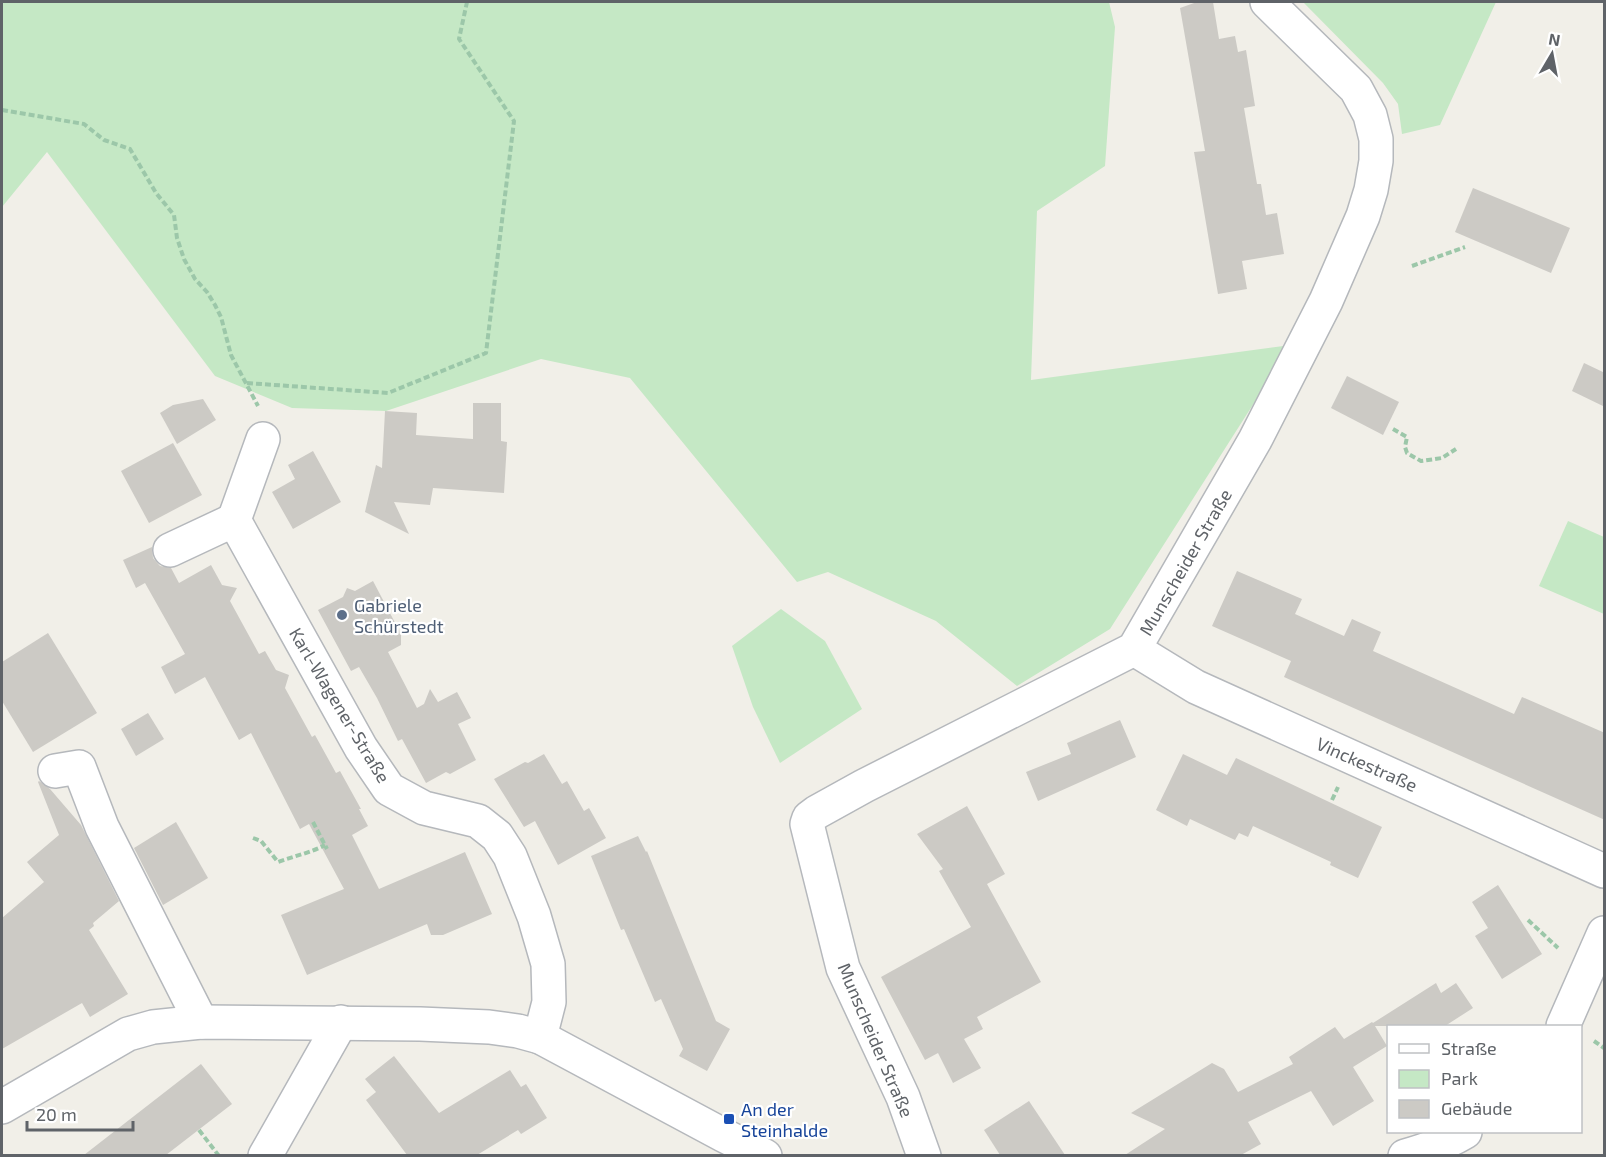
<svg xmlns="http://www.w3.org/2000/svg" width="1606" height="1157" viewBox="0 0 1606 1157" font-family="'Exo 2',sans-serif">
	<rect width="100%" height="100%" fill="#f1efe8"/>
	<g fill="#c5e8c5">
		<polygon points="2,2 1109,2 1115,27 1105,166 1037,211 1031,380 1291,345 1110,629 1017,686 936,621 828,572 797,582 630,378 541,359 386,411 292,408 215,376 47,152 2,207"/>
		<polygon points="1303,2 1496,2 1440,125 1402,134 1398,104 1383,83"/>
		<polygon points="1568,521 1604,537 1604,614 1539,586"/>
		<polygon points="781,609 825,641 862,709 780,763 753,707 732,646"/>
	</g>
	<g fill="#cccac5">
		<polygon points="1197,2 1213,2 1219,39 1235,36 1238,52 1246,50 1255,106 1244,108 1257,184 1261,184 1266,215 1277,213 1284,254 1242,261 1247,289 1218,294 1194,152 1205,151 1180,8"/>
		<polygon points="1473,188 1570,228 1551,273 1455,232"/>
		<polygon points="1584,363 1605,373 1605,407 1572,391"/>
		<polygon points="1347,376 1399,402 1383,435 1331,408"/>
		<polygon points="203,399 216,420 177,444 160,413 173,405"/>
		<polygon points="473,403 501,403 501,441 507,442 504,493 433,488 430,505 394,502 409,534 365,512 376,465 382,468 385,411 417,413 416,435 473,439"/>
		<polygon points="173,443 202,495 149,523 121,471"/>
		<polygon points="313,451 341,502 293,529 272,492 295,479 288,465"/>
		<polygon points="152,547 153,558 160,566 171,568 179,583 211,565 222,585 237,588 230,601 259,654 265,651 276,670 289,675 285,688 312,737 315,735 336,773 340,771 361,809 359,809 368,826 352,835 379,889 465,852 492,914 443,935 431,935 427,924 307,975 281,915 344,889 309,824 300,829 251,733 239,740 205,677 175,694 161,667 185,654 145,583 136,588 123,560"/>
		<polygon points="1237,571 1302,599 1295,614 1344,636 1352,619 1381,632 1373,651 1514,714 1522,697 1605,733 1605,820 1284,677 1291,661 1212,626"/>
		<polygon points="373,581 401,634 401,645 388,652 417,708 424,704 430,689 438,702 457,692 471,718 458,724 476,760 450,774 446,772 426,783 402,739 398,741 377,698 359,667 351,671 318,610 343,597 347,588 355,591"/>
		<polygon points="48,633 97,713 33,752 2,701 2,662"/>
		<polygon points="148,713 164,739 136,756 121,729"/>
		<polygon points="1120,720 1136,757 1038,801 1026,772 1071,754 1067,743"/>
		<polygon points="544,754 562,784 567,781 584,811 589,808 606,838 558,865 535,821 524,827 494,779 525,762 528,763"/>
		<polygon points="1183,754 1227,775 1236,758 1382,827 1358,878 1330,865 1331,862 1253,826 1248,837 1239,833 1235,840 1190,819 1187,826 1156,810"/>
		<polygon points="39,781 50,789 81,825 119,901 93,923 94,926 89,930 128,994 90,1017 82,1003 2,1049 2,918 44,882 27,862 59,835 38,782"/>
		<polygon points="967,806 1005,874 987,884 1041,982 977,1017 983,1029 964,1039 981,1068 953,1083 938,1053 925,1060 881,977 971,927 939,871 943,869 917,834"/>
		<polygon points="176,822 208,878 163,905 134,848"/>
		<polygon points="638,836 646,852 647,851 716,1021 730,1029 707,1071 679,1056 683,1049 661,999 655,1002 624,929 621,930 591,856"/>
		<polygon points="1498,885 1542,954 1502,979 1475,936 1488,928 1472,902"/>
		<polygon points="1436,983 1441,993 1456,983 1473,1008 1445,1026 1375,1026 1387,1046 1353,1067 1374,1101 1333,1126 1311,1091 1248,1122 1261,1144 1241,1155 1125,1155 1165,1129 1131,1113 1212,1063 1224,1069 1238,1092 1293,1064 1289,1057 1335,1027 1344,1039 1372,1022 1373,1023"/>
		<polygon points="394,1056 439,1113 510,1070 521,1087 526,1084 547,1118 521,1134 518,1130 477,1155 407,1155 366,1100 376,1092 365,1079"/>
		<polygon points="201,1064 232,1104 166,1155 84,1155"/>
		<polygon points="1029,1101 1065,1155 1000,1155 984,1130"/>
	</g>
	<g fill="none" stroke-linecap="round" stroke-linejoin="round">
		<defs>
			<g id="minor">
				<polyline points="234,520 263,439"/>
				<polyline points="170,550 234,520 361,748 389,789 424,808 478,821 497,836 510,856 534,916 548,964 549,1002 540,1037"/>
				<polyline points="1134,649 1196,687 1604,871"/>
				<polyline points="55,771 79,767 102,827 201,1022"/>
				<polyline points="1563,1026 1604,933"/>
				<polyline points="2,1107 128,1034 153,1027 201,1022 420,1024 489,1027 518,1031 540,1037 723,1135 765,1156"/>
				<polyline points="265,1156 341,1022"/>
				<polyline points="924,1156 903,1097 843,968 807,824 809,818 817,812 864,786 1134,649 1255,440 1326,301 1363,216 1371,190 1376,161 1376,139 1370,115 1356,89 1267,2"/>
				<path d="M1405,1156C1426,1150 1447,1143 1465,1132"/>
			</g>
		</defs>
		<use href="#minor" stroke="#b5b8bc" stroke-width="36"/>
		<g stroke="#9cc7a9" stroke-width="4" stroke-dasharray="6 3" stroke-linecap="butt">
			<polyline points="2,110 84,124 104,140 130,149 156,193 174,215 177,238 184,259 195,279 207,292 215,305 221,317 231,355 258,406"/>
			<polyline points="1412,266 1465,247"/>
			<polyline points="247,383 388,393 486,353 514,121 459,39 467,2"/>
			<polyline points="1393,429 1407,437 1405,447 1407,453 1421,461 1442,458 1456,449"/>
			<polyline points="1332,800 1338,787"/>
			<polyline points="313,822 327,849"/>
			<path d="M253,838L261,841L278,862C294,856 310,853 325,845"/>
			<polyline points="1528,920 1558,948"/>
			<polyline points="1594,1041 1604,1048"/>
			<polyline points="199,1130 219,1156"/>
		</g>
		<use href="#minor" stroke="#fff" stroke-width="33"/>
	</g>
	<circle fill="#5c6f8a" stroke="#fff" stroke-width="2" cx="342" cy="615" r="6"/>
	<rect fill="#1a4fb4" stroke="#fff" stroke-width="2" x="723" y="1113" width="12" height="12" rx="3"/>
	<g text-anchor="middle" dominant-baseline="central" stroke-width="4.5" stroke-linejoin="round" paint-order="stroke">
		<g font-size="18" fill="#5f6368" stroke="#fff">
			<text transform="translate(1185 562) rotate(-60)">Munscheider Straße</text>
			<text transform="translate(340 705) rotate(59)">Karl-Wagener-Straße</text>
			<text transform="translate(1367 764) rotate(24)">Vinckestraße</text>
			<text transform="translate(876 1040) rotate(67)">Munscheider Straße</text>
		</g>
		<g font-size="18" fill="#4e5e75" stroke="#fff" text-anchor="start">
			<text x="354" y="605">Gabriele<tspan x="354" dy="21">Schürstedt</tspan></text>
		</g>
		<g font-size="18" fill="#164399" stroke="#fff" text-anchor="start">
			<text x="741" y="1109">An der<tspan x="741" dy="21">Steinhalde</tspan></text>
		</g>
	</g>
	<rect width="1606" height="1157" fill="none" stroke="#5f6368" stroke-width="6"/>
	<rect x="1387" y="1025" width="195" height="108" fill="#ffffff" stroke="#bfc1c3" stroke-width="1.5"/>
	<rect x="1399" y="1044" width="30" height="9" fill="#ffffff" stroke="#bfc1c3" stroke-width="1.5"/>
	<text x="1441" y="1055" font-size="18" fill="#5f6368">Straße</text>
	<rect x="1399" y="1070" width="30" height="18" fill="#c5e8c5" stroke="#bfc1c3" stroke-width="1.5"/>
	<text x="1441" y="1085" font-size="18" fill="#5f6368">Park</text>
	<rect x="1399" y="1100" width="30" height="18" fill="#cccac5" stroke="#bfc1c3" stroke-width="1.5"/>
	<text x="1441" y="1115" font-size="18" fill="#5f6368">Gebäude</text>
	<g transform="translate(1552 54) rotate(10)" stroke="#ffffff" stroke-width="4.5" paint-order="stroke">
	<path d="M0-4.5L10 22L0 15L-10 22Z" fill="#5f6368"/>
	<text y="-9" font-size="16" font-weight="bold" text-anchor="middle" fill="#5f6368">N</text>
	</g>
	<path d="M27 1121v9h106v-9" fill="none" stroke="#5f6368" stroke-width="3"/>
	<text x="36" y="1121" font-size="18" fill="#5f6368" stroke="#ffffff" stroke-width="4.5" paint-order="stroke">20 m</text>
</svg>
